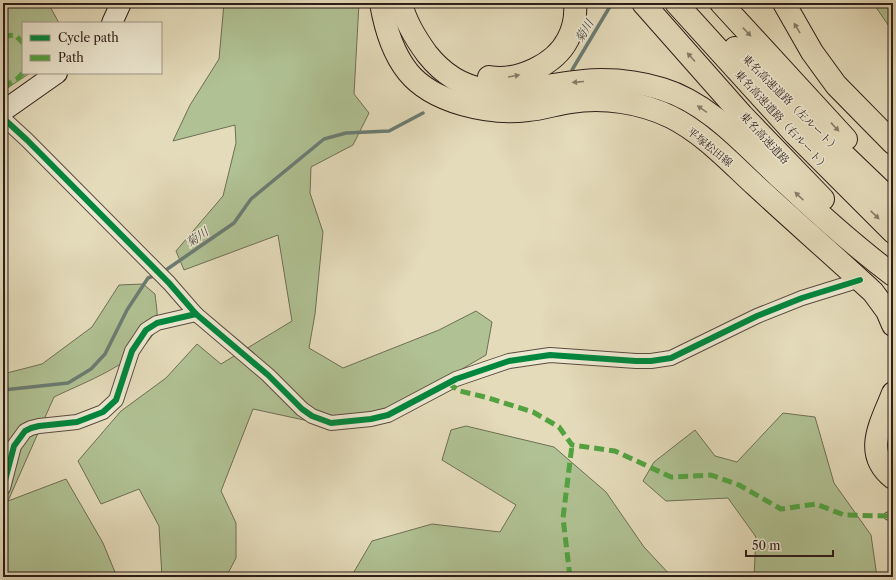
<svg xmlns="http://www.w3.org/2000/svg" width="896" height="580" viewBox="0 0 896 580" font-family="'Libre Caslon Text','Noto Serif JP',serif">
	<rect width="100%" height="100%" fill="#e4dbba"/>
	<filter id="stains"><feTurbulence type="fractalNoise" baseFrequency=".005" numOctaves="4"/><feColorMatrix values="0 0 0 0 .2 0 0 0 0 .09 0 0 0 0 .02 0 0 0 .5 -.17"/></filter>
	<radialGradient id="worn" r=".72"><stop offset=".6" stop-color="#630" stop-opacity="0"/><stop offset="1" stop-color="#630" stop-opacity=".3"/></radialGradient>
	<g fill="#b0c193" stroke="#6e6f56">
		<polygon points="3,3 48,3 59,23 23,23 23,73 30,73 3,91"/>
		<polygon points="224,3 359,3 354,94 369,113 353,145 311,167 310,193 323,232 315,314 309,348 343,368 439,330 476,311 492,322 486,355 380,417 318,423 253,409 221,491 236,523 236,558 226,577 162,577 159,526 139,489 101,504 78,461 121,411 166,378 197,344 221,364 292,321 278,235 184,270 176,251 223,196 236,143 235,125 173,141 190,105 219,59"/>
		<polygon points="873,3 893,3 893,32"/>
		<path d="M143,284L155,294C156,306 160,322 154,333C135,364 85,382 54,397L8,501L66,479L103,543L117,577H3V374L42,364L92,327L119,285Z"/>
		<polygon points="783,413 815,417 834,483 871,535 877,577 754,577 756,537 728,498 666,501 643,481 654,462 695,430 715,456 737,462"/>
		<polygon points="466,426 554,447 606,492 644,547 672,577 351,577 372,541 432,524 500,532 516,505 442,460 451,430"/>
	</g>
	<g fill="none" stroke-linecap="round" stroke-linejoin="round">
		<g stroke="#6b7c73" stroke-width="3.5">
			<polyline points="572,70 612,3"/>
			<polyline points="163,272 234,223 251,199 324,139 346,133 389,131 423,113"/>
			<polyline points="3,390 68,383 91,369 105,354 127,310 148,278 156,275"/>
		</g>
		<defs>
			<polyline id="lane" points="888,516 893,516"/>
			<g id="street">
				<polyline points="3,118 27,140 169,283 196,314 268,375 302,409 312,416 331,423 371,419 388,415 456,379 509,361 550,355 636,361 651,361 671,358 757,316 802,298 860,280"/>
				<polyline points="3,488 14,446 25,431 31,428 39,426 77,422 103,412 116,400 132,351 146,330 157,323 196,314"/>
			</g>
			<g id="secondary">
				<polyline points="112,23 121,3"/>
				<polyline points="3,111 57,73"/>
			</g>
			<g id="primary">
				<path d="M381,3C385,27 392,52 408,72C433,103 490,115 528,110C542,109 556,104 570,102C604,97 640,102 671,117C703,133 729,161 755,185C794,221 834,256 873,292L887,311L893,325"/>
				<path d="M893,393C881,424 862,453 893,478"/>
			</g>
			<g id="highway">
				<path d="M401,3C405,21 416,39 427,54C477,117 537,80 602,80C623,80 643,83 662,89C712,104 749,150 787,184C821,216 856,247 893,275"/>
				<polyline points="643,3 742,115 823,199"/>
				<polyline points="676,3 795,134 893,232"/>
				<polyline points="721,3 846,139"/>
				<polyline points="784,3 812,52 836,85 893,143"/>
				<polyline points="735,48 798,111 893,202"/>
				<path d="M489,77C517,82 555,65 568,39C574,28 576,15 575,3"/>
			</g>
		</defs>
		<use href="#lane" stroke="#5b4c40" stroke-width="9"/>
		<use href="#street" stroke="#5b4c40" stroke-width="16"/>
		<use href="#secondary" stroke="#2d1d18" stroke-width="22"/>
		<use href="#primary" stroke="#2d1d18" stroke-width="24"/>
		<use href="#highway" stroke="#2d1d18" stroke-width="24"/>
		<use href="#lane" stroke="#ede8d2" stroke-width="7"/>
		<use href="#street" stroke="#ede8d2" stroke-width="14"/>
		<use href="#secondary" stroke="#ede8d2" stroke-width="20"/>
		<use href="#primary" stroke="#e4dbba" stroke-width="22"/>
		<use href="#highway" stroke="#e4dbba" stroke-width="22"/>
		<g stroke="#52a240" stroke-width="5" stroke-dasharray="10 5" stroke-linecap="butt">
			<polyline points="3,36 15,35 23,43"/>
			<polyline points="3,87 17,79 23,73"/>
			<polyline points="448,383 460,391 485,397 533,412 559,427 572,445 615,451 671,477 711,475 739,485 781,509 816,504 844,515 888,516"/>
			<polyline points="570,577 563,518 572,445"/>
		</g>
		<defs>
			<g id="cycleway">
				<polyline points="3,118 27,140 169,283 196,314 268,375 302,409 312,416 331,423 371,419 388,415 456,379 509,361 550,355 636,361 651,361 671,358 757,316 802,298 860,280"/>
				<polyline points="3,488 14,446 25,431 31,428 39,426 77,422 103,412 116,400 132,351 146,330 157,323 196,314"/>
			</g>
		</defs>
		<use href="#cycleway" stroke="#ede8d2" stroke-width="8"/>
		<use href="#cycleway" stroke="#00873e" stroke-width="6"/>
	</g>
	<defs><path id="oneway-solid" d="M-6-.8H1V-3.2L6.5 0L1 3.2V.8H-6Z"/></defs>
	<g fill="#887c69">
		<use href="#oneway-solid" transform="translate(797 28) rotate(-121)"/>
		<use href="#oneway-solid" transform="translate(747 32) rotate(47)"/>
		<use href="#oneway-solid" transform="translate(691 57) rotate(-132)"/>
		<use href="#oneway-solid" transform="translate(514 76) rotate(-10)"/>
		<use href="#oneway-solid" transform="translate(578 82) rotate(175)"/>
		<use href="#oneway-solid" transform="translate(702 109) rotate(-145)"/>
		<use href="#oneway-solid" transform="translate(835 127) rotate(47)"/>
		<use href="#oneway-solid" transform="translate(799 196) rotate(-137)"/>
		<use href="#oneway-solid" transform="translate(875 215) rotate(44)"/>
	</g>
	<g text-anchor="middle" dominant-baseline="central" stroke-width="3" stroke-linejoin="round" paint-order="stroke">
		<g font-size="11" fill="#2d1d18" stroke="#ede8d2">
			<text transform="translate(791 103) rotate(45)">東名高速道路（左ルート）</text>
			<text transform="translate(782 120) rotate(47)">東名高速道路（右ルート）</text>
			<text transform="translate(765 138) rotate(47)">東名高速道路</text>
			<text transform="translate(710 147) rotate(39)">平塚松田線</text>
		</g>
		<g font-size="12" font-style="italic" fill="#4c4c46" stroke="#ede8d2">
			<text transform="translate(584 31) rotate(-59)">菊川</text>
			<text transform="translate(197 237) rotate(-35)">菊川</text>
		</g>
	</g>
	<rect width="896" height="580" fill="none" stroke="#e4dbba" stroke-width="16"/>
	<rect x="4" y="4" width="888" height="572" fill="none" stroke="#2d1d18" stroke-width="2"/>
	<rect x="8" y="8" width="880" height="564" fill="none" stroke="#2d1d18"/>
	<rect x="22" y="22" width="140" height="52" fill="#ede8d2" stroke="#a09788"/>
	<rect x="30" y="35" width="20" height="6" fill="#00873e" stroke="#a09788"/>
	<text x="58" y="42" font-size="12" fill="#2d1d18">Cycle path</text>
	<rect x="30" y="55" width="20" height="6" fill="#52a240" stroke="#a09788"/>
	<text x="58" y="62" font-size="12" fill="#2d1d18">Path</text>
	<path d="M746 550v6h87v-6" fill="none" stroke="#2d1d18" stroke-width="2"/>
	<text x="752" y="550" font-size="12" fill="#2d1d18" stroke="#ede8d2" stroke-width="3" paint-order="stroke">50 m</text>
	<rect width="100%" height="100%" filter="url(#stains)"/>
	<rect width="100%" height="100%" fill="url(#worn)"/>
</svg>
